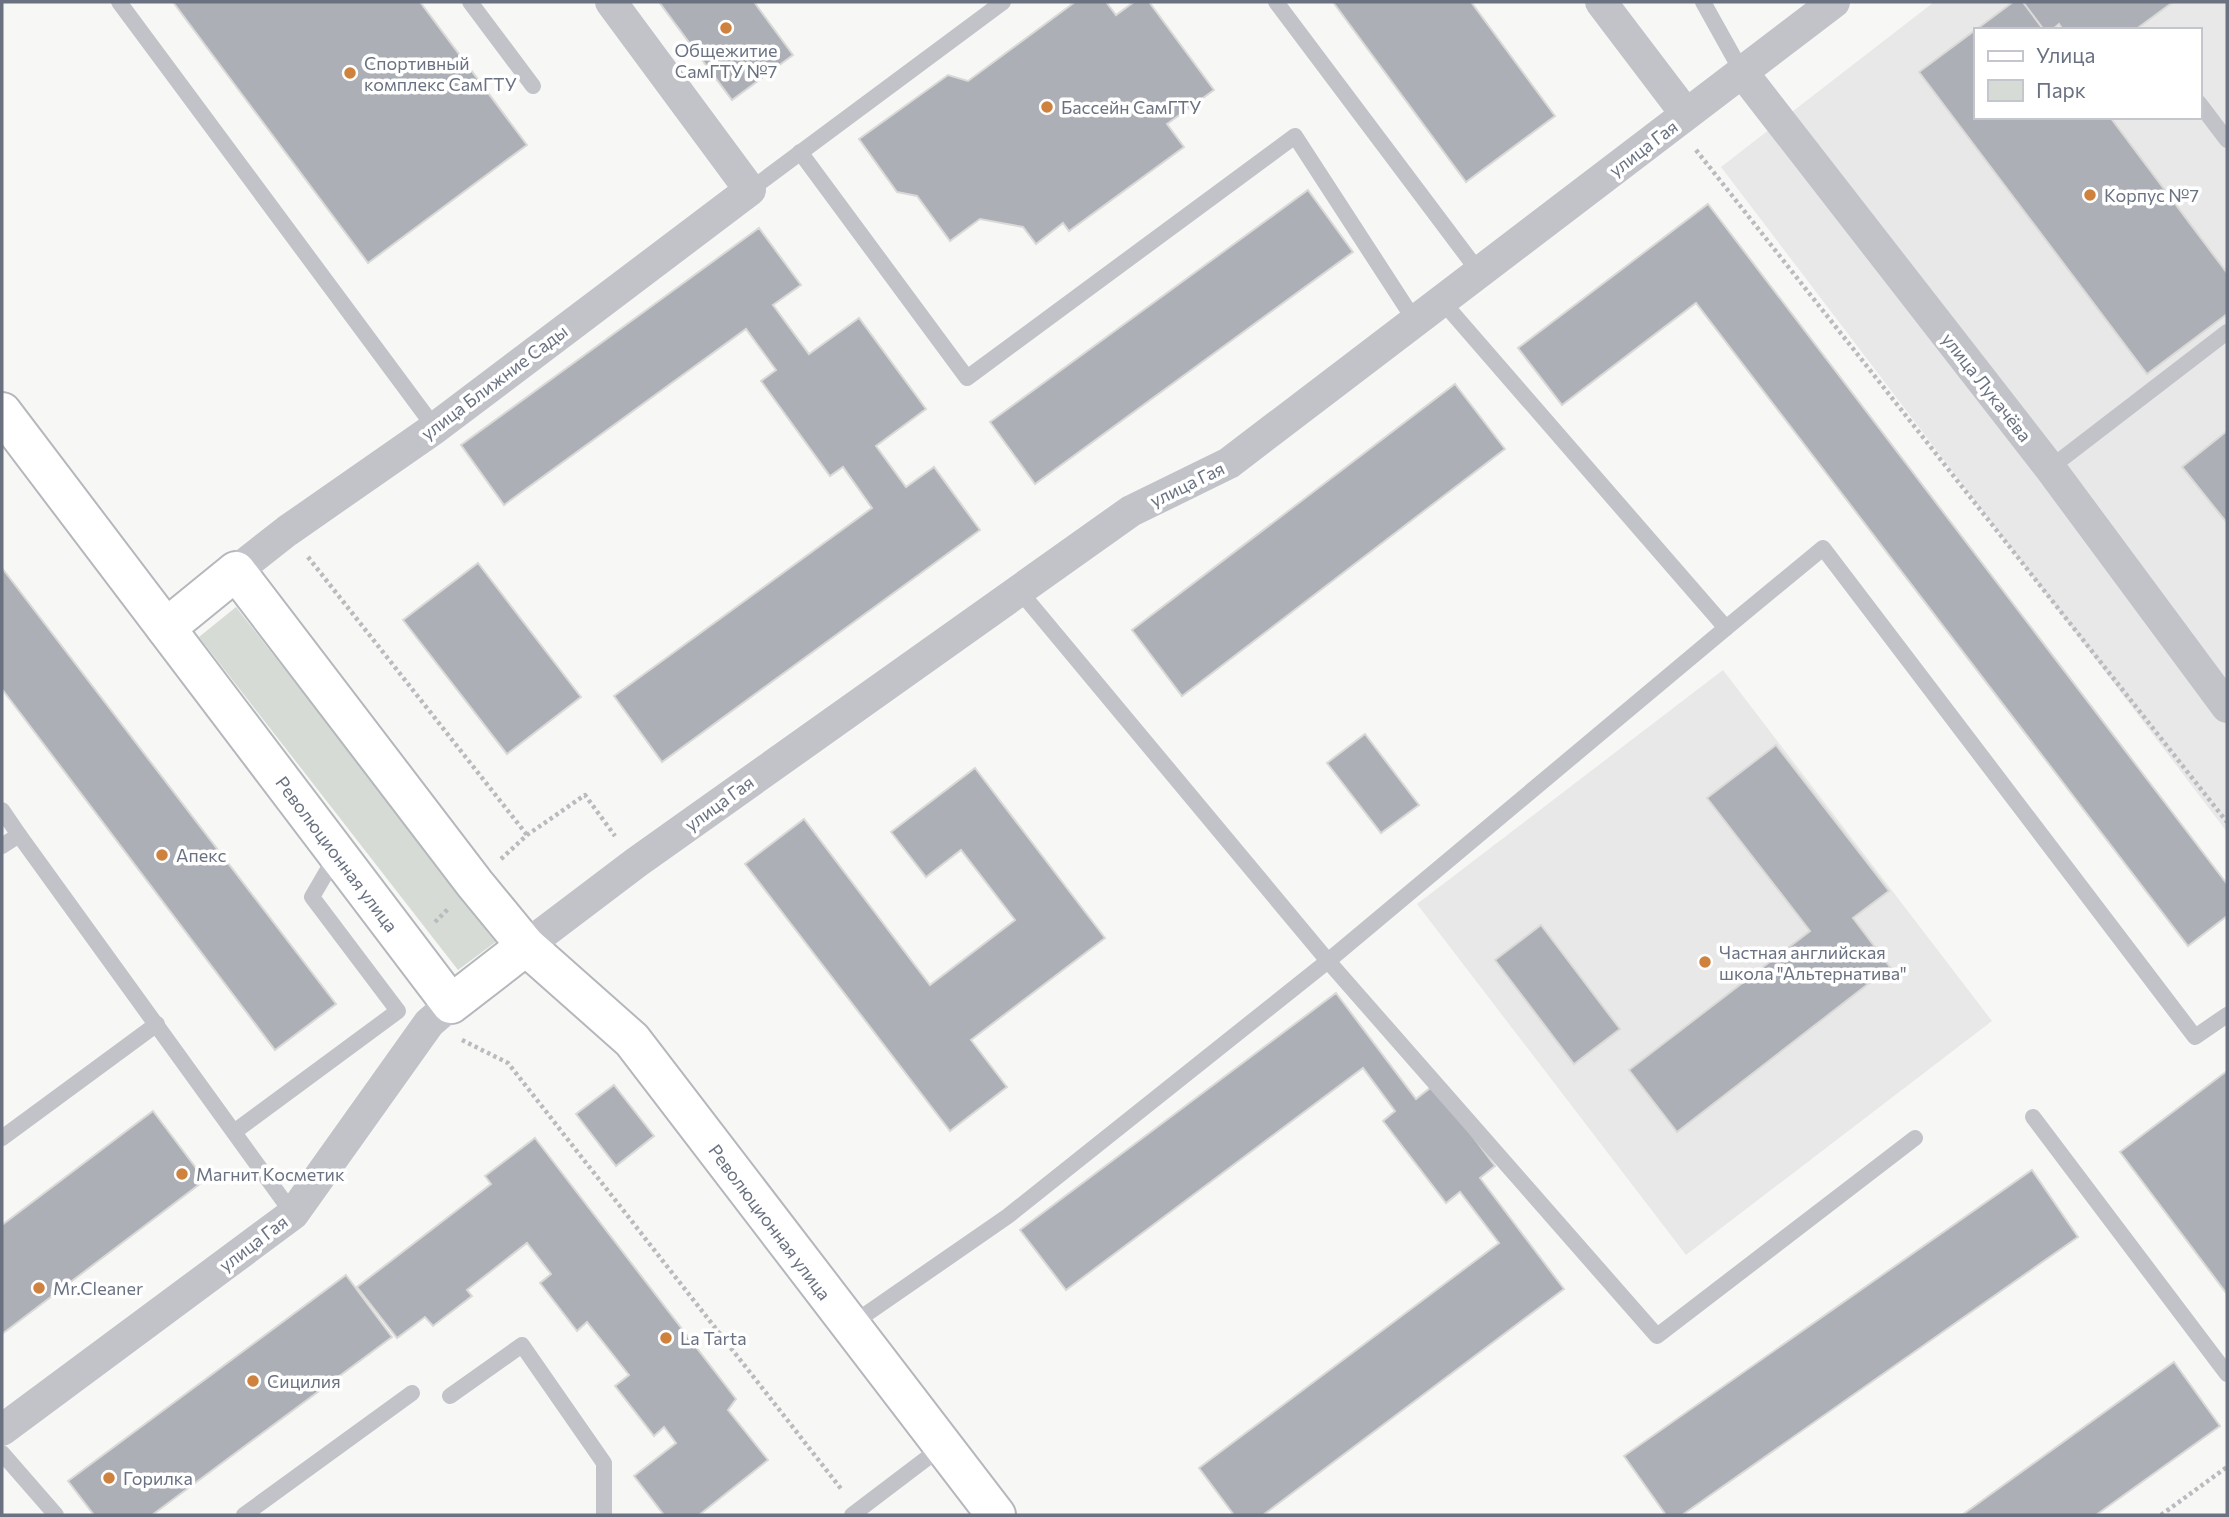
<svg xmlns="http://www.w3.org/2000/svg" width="2229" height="1517" viewBox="0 0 2229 1517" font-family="Commissioner,sans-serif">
	<rect width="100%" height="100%" fill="#f7f7f5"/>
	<g fill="#e8e8e8" fill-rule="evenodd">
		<path d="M1934,2H2227V832L1721,167ZM1975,30H2199V117H1975Z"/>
		<polygon points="1723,670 1992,1021 1686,1255 1417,904"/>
	</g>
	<polygon fill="#d6dcd5" points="236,607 497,941 458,970 199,637"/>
	<g fill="#acafb6" stroke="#d9d9d7" stroke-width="2">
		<polygon points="173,2 420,2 527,145 368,263"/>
		<polygon points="659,2 754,2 793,55 732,100"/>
		<polygon points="1075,2 1106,2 1116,15 1134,2 1149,2 1214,90 1167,124 1184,147 1069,231 1063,223 1036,244 1023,227 980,219 950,241 917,196 897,192 859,139 948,75 968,81"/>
		<polygon points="1333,2 1471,2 1555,116 1466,182"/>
		<polygon points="2013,2 2023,2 2044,30 1975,30 1975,117 2110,117 2227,273 2227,314 2147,374 1919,72"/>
		<polygon points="2023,2 2173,2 2135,30 2063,30 2059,24 2052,30 2044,30"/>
		<polygon points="1308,190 1353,252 1035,484 990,422"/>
		<polygon points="1708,204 2227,884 2227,916 2188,946 1696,303 1562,405 1518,348"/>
		<polygon points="759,228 801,285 773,305 809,354 859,318 926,409 876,446 906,487 934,467 980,530 662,762 614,696 872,508 843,467 830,476 761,381 776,370 746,329 504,505 461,445"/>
		<polygon points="1455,384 1505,449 1182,696 1132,630"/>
		<polygon points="2227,431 2227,523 2182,467"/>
		<polygon points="478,563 581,697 507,754 403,620"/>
		<polygon points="2,568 336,1004 275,1050 2,689"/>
		<polygon points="1365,734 1419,805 1381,833 1327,763"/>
		<polygon points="1776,745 1889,891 1853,918 1890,967 1677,1132 1629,1070 1810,931 1707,798"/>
		<polygon points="975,768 1105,938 971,1040 1007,1087 950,1131 745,864 804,819 930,985 1015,920 961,850 926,877 891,832"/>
		<polygon points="1541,925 1620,1029 1574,1064 1495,960"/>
		<polygon points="1336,993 1416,1099 1434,1085 1495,1166 1480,1178 1564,1289 1263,1515 1234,1515 1199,1468 1499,1243 1460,1192 1446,1203 1383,1121 1395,1111 1363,1068 1066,1290 1020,1230"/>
		<polygon points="2227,1071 2227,1294 2120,1152"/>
		<polygon points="614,1085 654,1136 616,1166 576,1114"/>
		<polygon points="153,1111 205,1180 2,1334 2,1225"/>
		<polygon points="535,1138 736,1399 728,1410 768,1460 699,1515 664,1515 634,1476 676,1443 664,1427 654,1436 615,1386 629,1375 587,1322 577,1331 540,1283 551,1274 527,1243 467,1290 472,1296 433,1326 425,1317 397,1338 357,1287 491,1184 485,1176"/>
		<polygon points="2032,1170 2078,1237 1682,1515 1666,1515 1624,1456"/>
		<polygon points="346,1275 392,1337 152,1515 94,1515 68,1481"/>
		<polygon points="2174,1362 2220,1426 2096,1515 1962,1515"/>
	</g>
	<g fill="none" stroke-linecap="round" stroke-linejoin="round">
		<defs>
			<g id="secondary">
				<polyline points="2,412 451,1004 526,946"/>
				<polyline points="166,628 236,571 475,884 526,946 632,1040 996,1515"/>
			</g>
		</defs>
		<use href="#secondary" stroke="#b4b7bc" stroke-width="42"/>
		<g stroke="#b9bbbe" stroke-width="4.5" stroke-dasharray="3.5 3.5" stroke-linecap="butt">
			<polyline points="1696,150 2227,822"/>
			<polyline points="308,557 527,835"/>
			<polyline points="501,859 527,835 585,795 615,836"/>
			<polyline points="435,922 449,908"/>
			<polyline points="462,1040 508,1063 842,1490"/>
			<polyline points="2161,1515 2227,1467"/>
		</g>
		<g stroke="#c1c3c8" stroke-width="16">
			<polyline points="119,2 435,428"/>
			<polyline points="470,2 533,86"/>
			<polyline points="1276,2 1479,272"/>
			<polyline points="1703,2 1742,72"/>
			<polyline points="2199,103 2227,140"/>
			<polyline points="800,152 967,378 1295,136 1415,321"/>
			<polyline points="750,190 1003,2"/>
			<polyline points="1442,301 1726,628 1823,548 2195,1037 2227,1015"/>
			<polyline points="2050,468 2227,332"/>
			<polyline points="1018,589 1328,961 1657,1336 1915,1138"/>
			<polyline points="2,810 19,835"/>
			<polyline points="2,846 19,835 293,1214"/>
			<polyline points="2033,1117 2227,1374"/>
			<polyline points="234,1132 398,1011 312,897 337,854"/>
			<polyline points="2,1138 157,1024"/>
			<polyline points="849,1326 1008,1216 1328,961 1726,628"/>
			<polyline points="450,1396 522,1345 604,1463 604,1515"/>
			<polyline points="2,1453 56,1515"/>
			<polyline points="244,1515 412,1393"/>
			<polyline points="852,1515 943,1446"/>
		</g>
		<g stroke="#c1c3c8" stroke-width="32">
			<polyline points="1601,2 1686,114"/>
			<polyline points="1742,72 2050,468 2227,707"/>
			<polyline points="236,571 287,531 435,428 750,190 611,2"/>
			<polyline points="526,946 637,862 1131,511 1229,463 1834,2"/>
			<polyline points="2,1430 293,1214 429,1023 451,1004"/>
		</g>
		<use href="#secondary" stroke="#fff" stroke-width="38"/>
	</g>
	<g fill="#ce823e" stroke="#fff" stroke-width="2.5">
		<circle cx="726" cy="28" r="7"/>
		<circle cx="350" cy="73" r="7"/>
		<circle cx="1047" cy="107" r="7"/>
		<circle cx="2090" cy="195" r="7"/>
		<circle cx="162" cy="855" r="7"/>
		<circle cx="1705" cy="962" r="7"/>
		<circle cx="182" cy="1174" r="7"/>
		<circle cx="39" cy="1288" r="7"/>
		<circle cx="666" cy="1338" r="7"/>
		<circle cx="253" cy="1381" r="7"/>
		<circle cx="109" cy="1478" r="7"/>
	</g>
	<g text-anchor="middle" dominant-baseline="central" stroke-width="7" stroke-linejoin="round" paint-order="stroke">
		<g font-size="18" fill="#6a7282" stroke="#fff" text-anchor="start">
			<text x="726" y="50" text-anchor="middle">Общежитие<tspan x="726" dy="21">СамГТУ №7</tspan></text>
			<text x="364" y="63">Спортивный<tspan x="364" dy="21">комплекс СамГТУ</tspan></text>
			<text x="1061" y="107">Бассейн СамГТУ</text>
			<text x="2104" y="195">Корпус №7</text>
			<text x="176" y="855">Апекс</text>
			<text x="1719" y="952">Частная английская<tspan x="1719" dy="21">школа "Альтернатива"</tspan></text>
			<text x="196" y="1174">Магнит Косметик</text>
			<text x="53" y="1288">Mr.Cleaner</text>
			<text x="680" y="1338">La Tarta</text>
			<text x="267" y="1381">Сицилия</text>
			<text x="123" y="1478">Горилка</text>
		</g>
		<g font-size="18" fill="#6a7282" stroke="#fff">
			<text transform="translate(1643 148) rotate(-37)">улица Гая</text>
			<text transform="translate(494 382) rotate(-37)">улица Ближние Сады</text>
			<text transform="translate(1987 387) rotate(52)">улица Лукачёва</text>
			<text transform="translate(1187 484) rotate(-26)">улица Гая</text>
			<text transform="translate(719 803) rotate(-36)">улица Гая</text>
			<text transform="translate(337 854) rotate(53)">Революционная улица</text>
			<text transform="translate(770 1222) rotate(53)">Революционная улица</text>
			<text transform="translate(253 1243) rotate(-37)">улица Гая</text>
		</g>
	</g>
	<rect width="2229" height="1517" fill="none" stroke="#6a7282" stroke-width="7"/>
	<rect x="1974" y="28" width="228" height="91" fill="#ffffff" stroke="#c3c7cd" stroke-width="2"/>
	<rect x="1988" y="51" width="35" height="10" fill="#ffffff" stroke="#c3c7cd" stroke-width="2"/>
	<text x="2036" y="63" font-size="21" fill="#6a7282">Улица</text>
	<rect x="1988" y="80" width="35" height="21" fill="#d6dcd5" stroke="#c3c7cd" stroke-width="2"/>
	<text x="2036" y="98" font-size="21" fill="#6a7282">Парк</text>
</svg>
